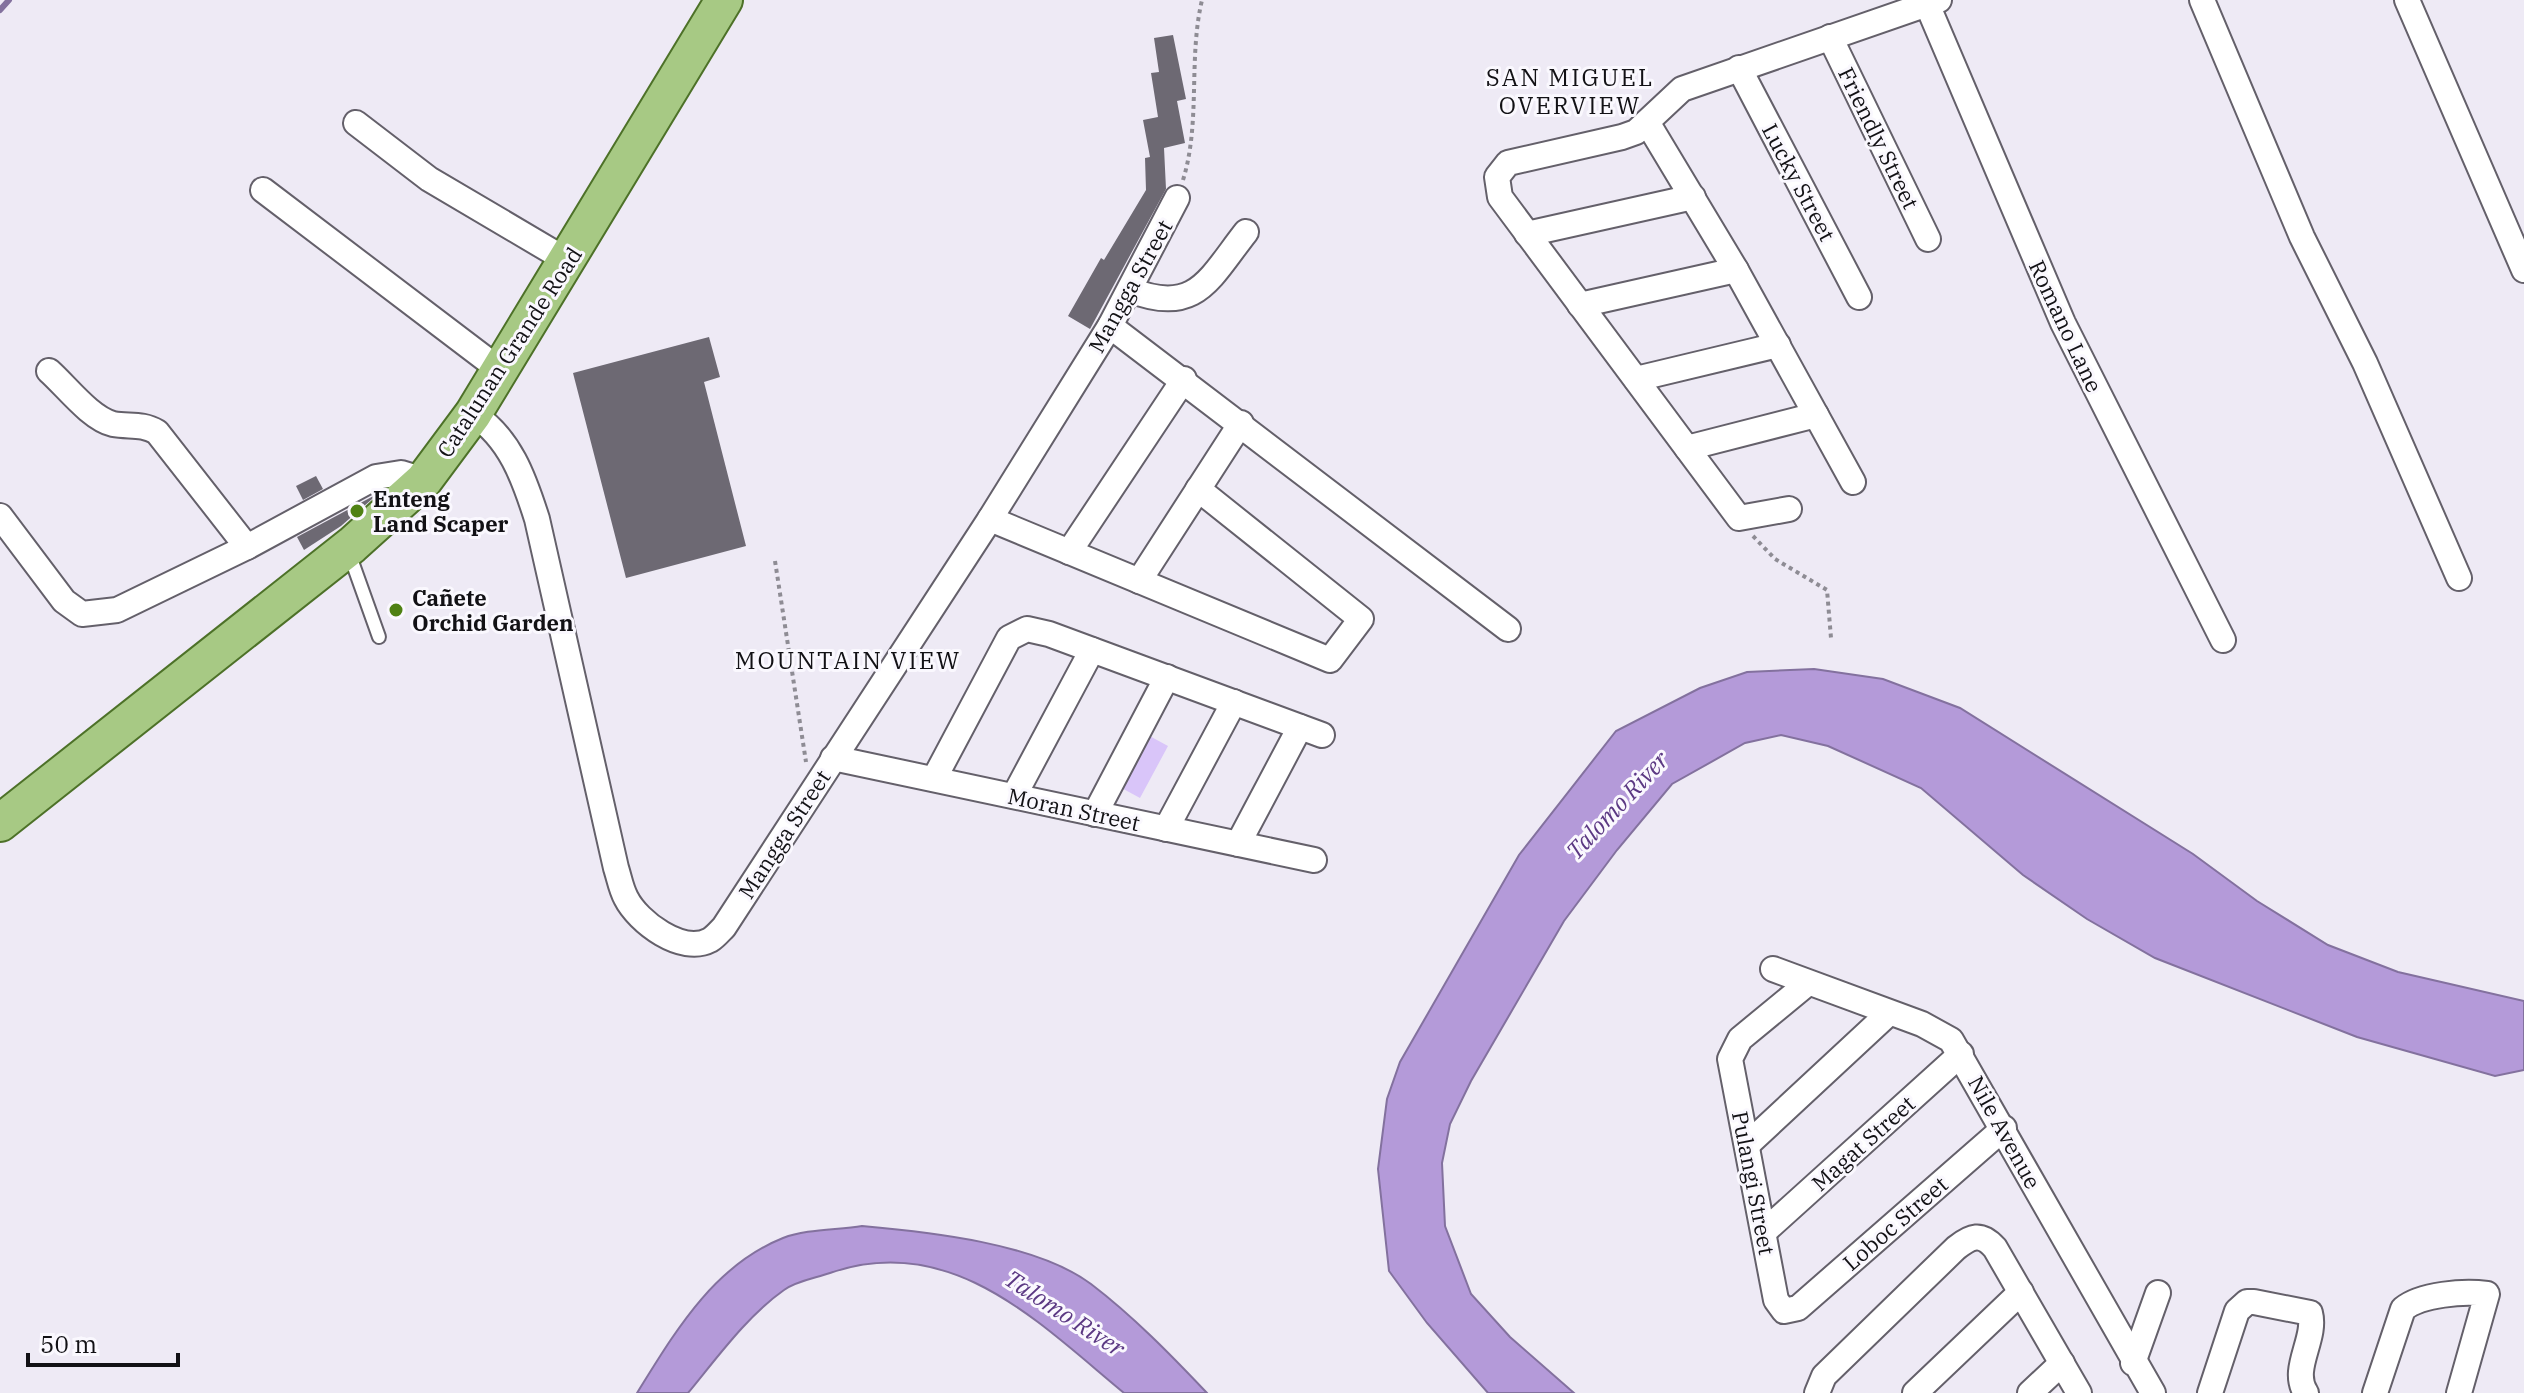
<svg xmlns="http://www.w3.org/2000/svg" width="2524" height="1393" viewBox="0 0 2524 1393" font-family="'IBM Plex Serif',serif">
	<rect width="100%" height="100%" fill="#eeeaf5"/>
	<polygon fill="#d9c5f9" points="1133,727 1168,746 1140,798 1105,779"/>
	<g fill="#b49ad9" stroke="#83719e" stroke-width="2">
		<polygon points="1814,669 1883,679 1960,708 2193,854 2257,901 2328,945 2398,972 2524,1001 2524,1070 2495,1076 2357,1037 2155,958 2087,919 2023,875 1921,788 1828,746 1781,735 1745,743 1672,784 1617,850 1564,921 1471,1081 1450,1124 1442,1163 1445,1226 1471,1294 1510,1337 1574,1393 1488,1393 1427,1323 1389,1271 1378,1169 1387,1099 1400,1062 1519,855 1616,731 1700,688 1747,672"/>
		<path d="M862,1226C929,1232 1036,1243 1091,1284C1133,1316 1171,1355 1207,1393H1124C1038,1322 951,1231 830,1273C816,1278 796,1281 784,1290C747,1316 717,1358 688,1393H637C675,1332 713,1266 783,1238C806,1229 837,1230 862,1226Z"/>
	</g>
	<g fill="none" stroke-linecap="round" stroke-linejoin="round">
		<polyline stroke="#83719e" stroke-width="6" points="0,10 9,0"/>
	</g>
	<g fill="#6d6973">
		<polygon points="1173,35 1186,99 1177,101 1185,143 1164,148 1166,189 1090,329 1068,316 1101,258 1104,260 1146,190 1145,158 1150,157 1143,120 1158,117 1151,73 1159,72 1154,38"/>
		<polygon points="709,337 720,377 704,382 746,546 626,578 573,373"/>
		<polygon points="316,476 323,489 303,500 296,486"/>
		<polygon points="379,493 341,526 304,550 297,537"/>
	</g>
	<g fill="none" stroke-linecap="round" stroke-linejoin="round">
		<defs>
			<polyline id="lane" points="349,553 379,637"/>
			<g id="street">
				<polyline points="2202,0 2302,237 2365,363 2459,578"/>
				<polyline points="2407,0 2524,270"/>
				<polyline points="1927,4 2063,323 2223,640"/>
				<polyline points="1830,37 1928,239"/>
				<polyline points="1739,68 1859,297"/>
				<polyline points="1647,122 1736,270 1853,482"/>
				<polyline points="356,123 429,179 568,261"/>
				<polyline points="263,190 500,370"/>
				<polyline points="1527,234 1693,197"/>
				<path d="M1130,290C1196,316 1209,279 1246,232"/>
				<polyline points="1580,305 1736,270"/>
				<polyline points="1110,326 1508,629"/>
				<path d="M49,371C67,387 90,418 113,424C129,427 142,423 157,432L247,547"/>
				<polyline points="1636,379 1778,345"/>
				<path d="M473,414C510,438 524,478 537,519L616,868C619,877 621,889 626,898C638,922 682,955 710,940C715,937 720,931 724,927L990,519L1110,326L1177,198"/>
				<polyline points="1687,448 1816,415"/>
				<polyline points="1789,509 1739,518 1500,197 1497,177 1508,163 1622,137 1636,132 1682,89 1939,0"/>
				<polyline points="0,516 64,601 82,614 117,610 247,547 376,477 401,473 424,480"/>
				<polyline points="990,519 1330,660 1361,619 1198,489"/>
				<polyline points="1069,552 1184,379"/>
				<polyline points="1139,581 1241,423"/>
				<polyline points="833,758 1314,860"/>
				<polyline points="934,779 1009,638 1027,629 1049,634 1322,735"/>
				<polyline points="1014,796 1092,650"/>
				<polyline points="1095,814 1167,677"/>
				<polyline points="1166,829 1234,702"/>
				<polyline points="1238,844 1300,727"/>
				<polyline points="1773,969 1922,1024 1951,1040 2153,1393"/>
				<polyline points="1808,983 1740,1039 1730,1059 1776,1300 1784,1311 1798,1308 2004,1128"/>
				<polyline points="1747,1145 1889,1013"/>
				<polyline points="1765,1231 1961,1054"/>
				<polyline points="2133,1363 2158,1293"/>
				<path d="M1817,1393L1824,1376L1956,1248C1971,1236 1981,1232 1995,1248L2079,1393"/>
				<polyline points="1915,1393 2021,1292"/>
				<polyline points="2030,1393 2062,1363"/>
				<path d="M2210,1393L2237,1311L2247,1302H2254L2310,1313C2317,1339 2290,1369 2306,1393"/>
				<path d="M2375,1393L2403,1309C2421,1294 2464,1291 2487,1294L2459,1393"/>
			</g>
			<polyline id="primary" points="0,823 352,545 424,480 473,414 724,0"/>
		</defs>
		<use href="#lane" stroke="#64606a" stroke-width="16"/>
		<use href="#street" stroke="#64606a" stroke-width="28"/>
		<use href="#primary" stroke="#4d7128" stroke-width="40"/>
		<g stroke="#8e8c94" stroke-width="4" stroke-dasharray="4 4" stroke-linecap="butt">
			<path d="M1183,180C1201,122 1188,59 1202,0"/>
			<polyline points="1753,536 1775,559 1827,590 1831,638"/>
			<polyline points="775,561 806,762"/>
		</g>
		<use href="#lane" stroke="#fff" stroke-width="12"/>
		<use href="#street" stroke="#fff" stroke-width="24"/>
		<use href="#primary" stroke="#a7c984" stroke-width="36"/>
	</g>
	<g fill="#4f8113" stroke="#faf8fe" stroke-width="3">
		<circle cx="357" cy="511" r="8"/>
		<circle cx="396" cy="610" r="8"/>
	</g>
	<g text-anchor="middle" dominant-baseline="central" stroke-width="6" stroke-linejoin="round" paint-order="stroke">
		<g font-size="22" fill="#121115" stroke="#faf8fe">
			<text transform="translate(1879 138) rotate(64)">Friendly Street</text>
			<text transform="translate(1799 182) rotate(62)">Lucky Street</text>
			<text transform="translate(1130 286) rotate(-61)">Mangga Street</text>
			<text transform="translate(2066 326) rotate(65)">Romano Lane</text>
			<text transform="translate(509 352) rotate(-57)">Catalunan Grande Road</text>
			<text transform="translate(1074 809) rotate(12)">Moran Street</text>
			<text transform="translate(784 834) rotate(-57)">Mangga Street</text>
			<text transform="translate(2005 1132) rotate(61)">Nile Avenue</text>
			<text transform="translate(1863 1143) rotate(-42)">Magat Street</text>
			<text transform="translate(1754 1183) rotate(79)">Pulangi Street</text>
			<text transform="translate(1895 1223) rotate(-41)">Loboc Street</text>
		</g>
		<g font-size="22" font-weight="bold" fill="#121115" stroke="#faf8fe" text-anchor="start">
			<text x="373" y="498">Enteng<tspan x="373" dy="25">Land Scaper</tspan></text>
			<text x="412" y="597">Cañete<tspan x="412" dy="25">Orchid Garden</tspan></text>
		</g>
		<g font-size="24" letter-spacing="2" fill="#121115" stroke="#faf8fe">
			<text x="1570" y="77">SAN MIGUEL<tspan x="1570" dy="28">OVERVIEW</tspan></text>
			<text x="848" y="660">MOUNTAIN VIEW</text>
		</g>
		<g font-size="24" font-style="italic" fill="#5b3883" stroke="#faf8fe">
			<text transform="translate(1617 805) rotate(-47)">Talomo River</text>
			<text transform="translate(1065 1313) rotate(33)">Talomo River</text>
		</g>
	</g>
	<path d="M28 1353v12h150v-12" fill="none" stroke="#121115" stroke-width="4"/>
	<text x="40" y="1353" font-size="24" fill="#121115" stroke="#faf8fe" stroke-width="6" paint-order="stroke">50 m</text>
</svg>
